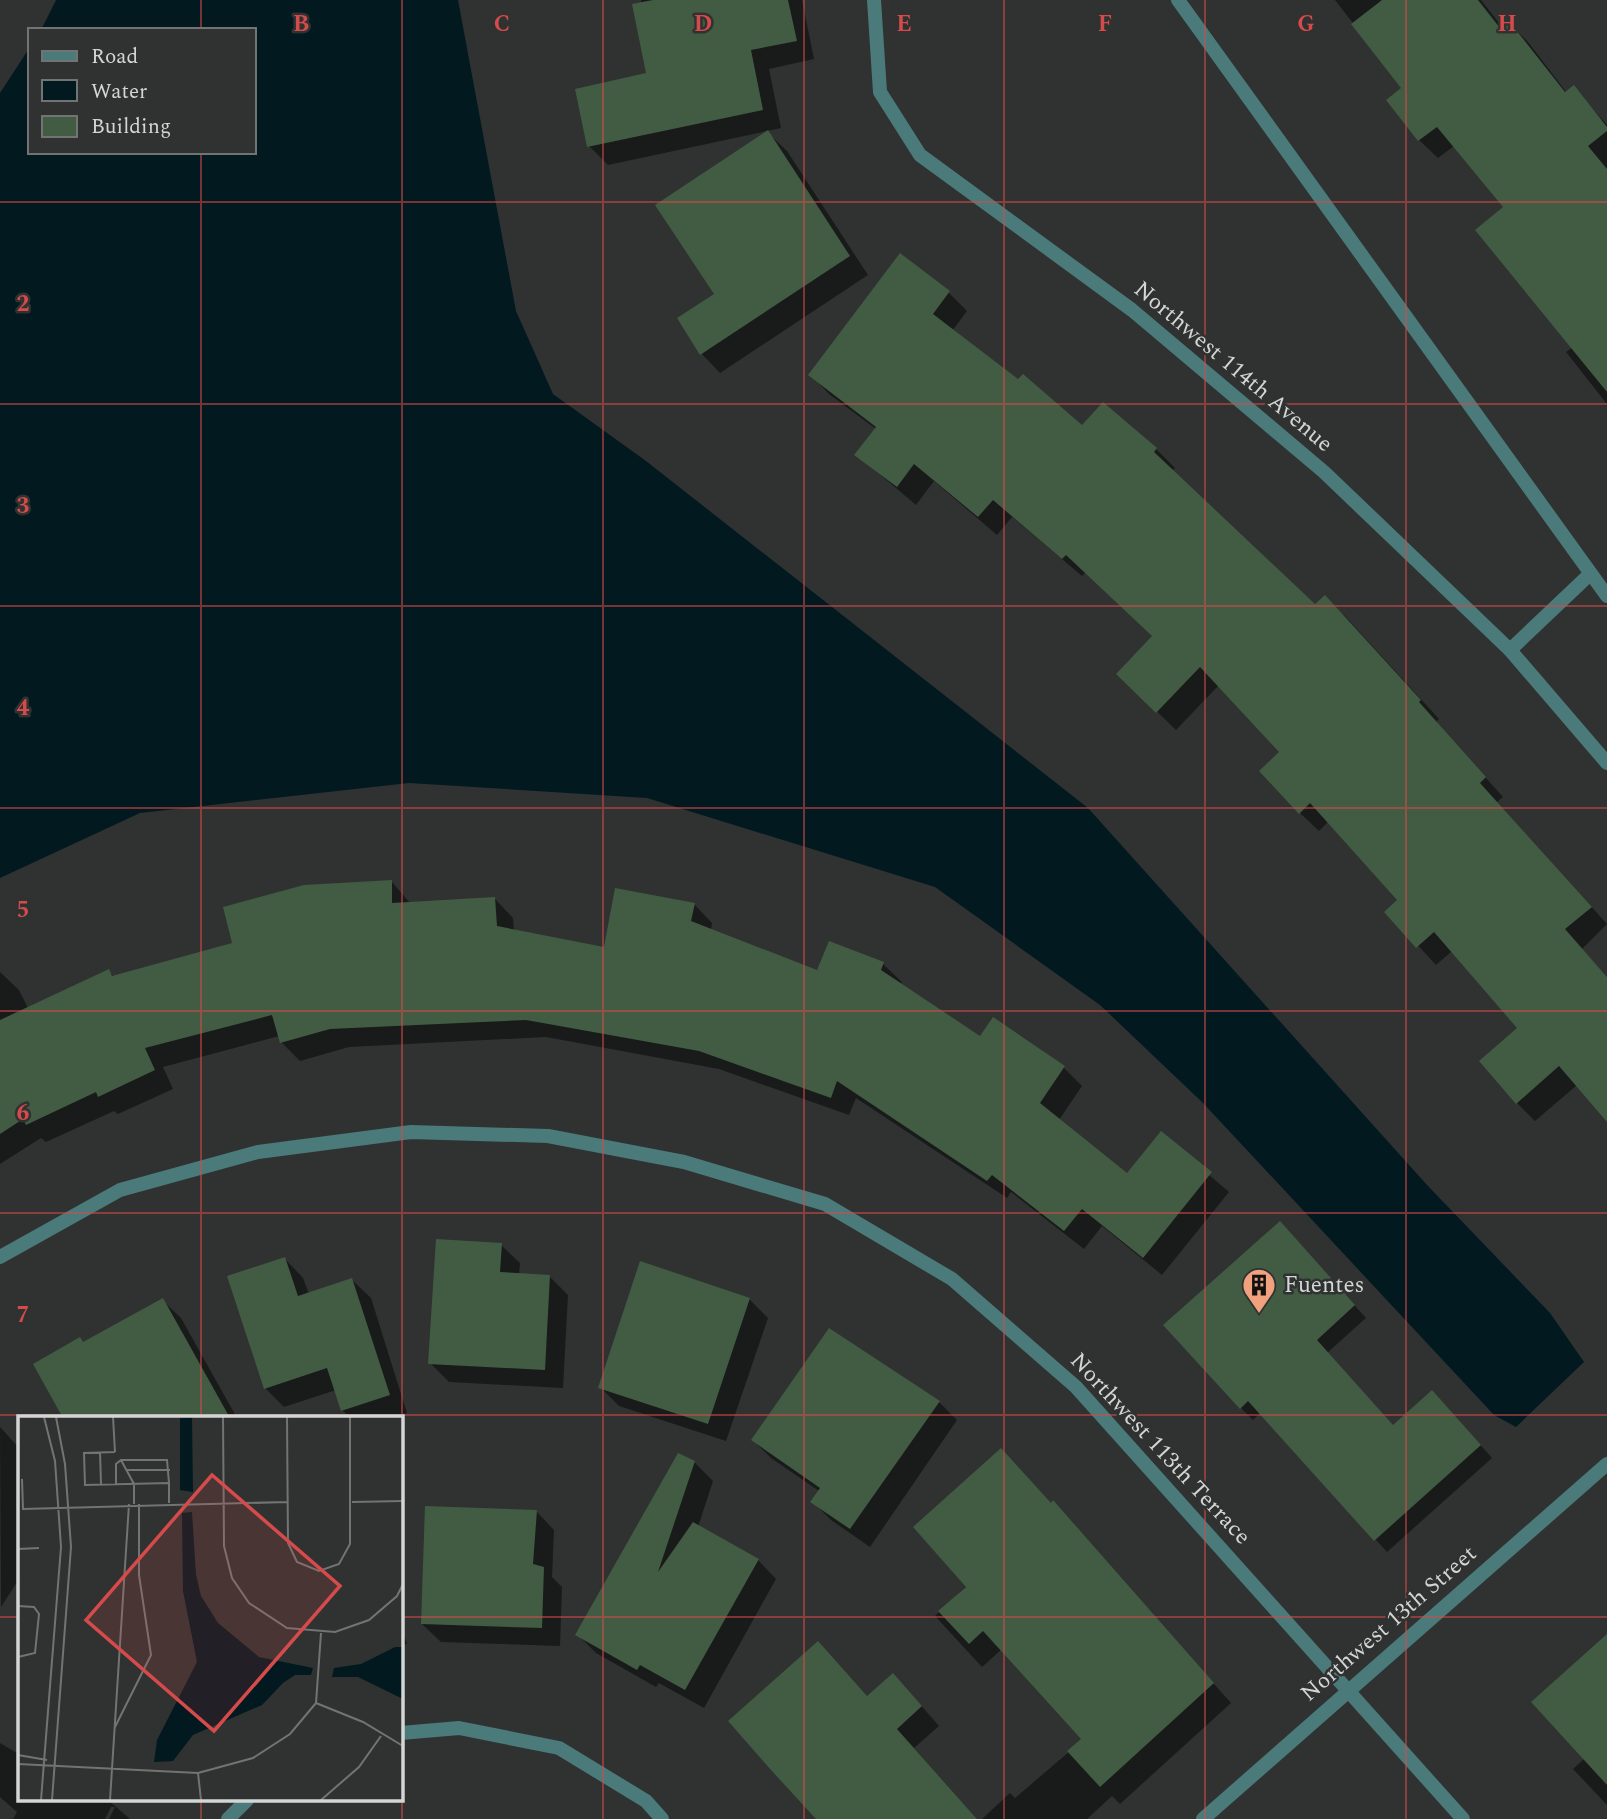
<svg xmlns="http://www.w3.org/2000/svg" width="1607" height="1819" viewBox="0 0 1607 1819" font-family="Spectral,serif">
	<rect width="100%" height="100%" fill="#2f3231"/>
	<polygon fill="#031920" points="56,0 458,0 516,311 553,394 646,461 1088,808 1427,1185 1550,1313 1584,1362 1516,1427 1494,1415 1203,1103 1100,1005 935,887 647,798 409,783 140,813 0,878 0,93 30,47 30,152 254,152 254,30 41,30"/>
	<g fill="#0007">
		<polygon points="641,0 802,0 814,59 769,69 781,128 608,165 589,146 648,75"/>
		<polygon points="1335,0 1481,0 1503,28 1509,23 1528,42 1567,93 1573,87 1607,125 1607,404 1566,352 1573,347 1505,208 1454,146 1438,158 1419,140 1388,100 1403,88"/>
		<polygon points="768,133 787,151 868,275 720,373 702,354 679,319 717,294"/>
		<polygon points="948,292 967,311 952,331 1082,427 1103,404 1156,449 1175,468 1172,471 1315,606 1344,615 1439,719 1436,722 1503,797 1497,802 1607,924 1582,949 1607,977 1607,1120 1577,1085 1535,1121 1517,1103 1519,1028 1452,951 1436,965 1387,912 1400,900 1329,821 1319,831 1300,813 1282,752 1219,685 1176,730 1137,692 1154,637 1086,572 1082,576 1012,517 997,535 934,481 916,505 857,455 876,429 829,394 811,375"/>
		<polygon points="391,881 410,903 495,899 513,918 514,931 605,949 694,904 712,923 711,930 818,972 883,964 902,982 900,985 980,1038 1063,1067 1082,1086 1059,1120 1128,1176 1161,1134 1229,1192 1162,1275 1102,1226 1084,1249 1011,1192 1007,1198 856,1098 849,1115 719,1069 546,1037 349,1047 300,1061 281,1042 279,1036 163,1067 173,1089 118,1114 114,1111 46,1142 41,1138 0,1164 0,972 19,990 28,1008 108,971 115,978 234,945"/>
		<polygon points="1292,1236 1366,1318 1327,1353 1393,1427 1444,1404 1492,1458 1387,1552 1261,1412 1253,1420 1241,1408"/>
		<polygon points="501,1245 520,1263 519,1275 549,1276 568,1295 563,1388 449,1382 430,1363"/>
		<polygon points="285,1259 303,1278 309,1294 352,1280 371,1298 407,1413 392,1418 351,1418 342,1410 336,1390 284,1407 265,1388"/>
		<polygon points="749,1299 768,1318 726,1441 619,1406 600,1387"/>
		<polygon points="162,1300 181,1318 237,1418 65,1418 35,1365 84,1343"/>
		<polygon points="939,1402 957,1420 870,1547 831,1520 812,1501 819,1491 771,1458 753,1440"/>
		<polygon points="0,1427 19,1448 19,1579 1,1607"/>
		<polygon points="694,1462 713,1481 698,1527 758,1560 776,1579 704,1708 659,1683 656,1687 596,1653 578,1635"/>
		<polygon points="1053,1503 1231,1703 1120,1804 1112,1796 1087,1819 982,1819 1010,1793 1015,1798 1084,1739 1002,1649 982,1667 935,1616"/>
		<polygon points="536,1511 554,1530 552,1577 562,1587 560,1646 441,1642 422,1624"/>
		<polygon points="401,1627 407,1644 401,1646"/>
		<polygon points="1607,1668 1607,1805 1573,1769 1585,1758"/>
		<polygon points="911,1694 939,1726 914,1748 977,1819 818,1819 868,1698"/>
		<polygon points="0,1743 19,1754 19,1800 108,1800 130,1819 109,1819 115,1807 111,1807 105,1819 13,1819 17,1812 0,1797"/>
	</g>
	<g fill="#415c42">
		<polygon points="653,0 788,0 797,41 751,50 763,110 587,147 575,89 646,73 632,4"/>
		<polygon points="1382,0 1478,0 1500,28 1509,21 1565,92 1574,85 1607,127 1607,131 1588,146 1607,169 1607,392 1475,230 1503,207 1437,127 1418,141 1386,100 1401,88 1351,24"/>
		<polygon points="768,130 850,256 700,355 677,318 714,294 655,205"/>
		<polygon points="900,253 950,291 933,314 1018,379 1023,374 1082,425 1103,402 1157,448 1154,452 1315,604 1325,595 1421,700 1419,702 1486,777 1480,783 1592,907 1565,929 1607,977 1607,1122 1559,1066 1516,1104 1479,1061 1517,1028 1434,932 1416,948 1384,912 1397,900 1310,803 1299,814 1259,771 1279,752 1200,667 1156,713 1116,674 1152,636 1066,555 1062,559 993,500 978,517 914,464 897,487 854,455 876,427 808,375"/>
		<polygon points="392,880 392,903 495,897 497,926 604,947 615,888 695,903 691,921 817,970 829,941 884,962 881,970 980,1036 993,1017 1065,1066 1040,1103 1127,1173 1161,1131 1212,1172 1143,1258 1082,1209 1064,1231 992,1175 987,1181 837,1081 831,1098 699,1051 526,1020 330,1029 280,1043 272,1015 145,1048 155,1070 98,1097 96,1092 26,1125 23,1119 0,1134 0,1020 109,969 112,976 232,943 223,907 304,885"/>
		<polygon points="1280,1221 1355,1305 1317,1340 1393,1425 1432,1390 1481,1445 1374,1541 1248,1401 1240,1409 1163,1325"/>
		<polygon points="436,1239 502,1243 500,1272 550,1275 545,1370 428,1364"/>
		<polygon points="285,1257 298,1296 352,1278 390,1395 341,1411 327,1368 264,1389 227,1276"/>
		<polygon points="640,1261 750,1298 708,1424 598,1388"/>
		<polygon points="163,1298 230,1418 63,1418 33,1364 80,1337 83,1342"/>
		<polygon points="829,1328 940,1401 850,1529 810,1502 820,1488 751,1440"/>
		<polygon points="1001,1448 1051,1503 1053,1500 1214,1683 1100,1787 1067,1751 1081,1739 983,1631 969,1644 938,1611 966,1587 913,1527"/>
		<polygon points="678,1453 695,1461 658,1572 693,1522 759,1559 685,1690 640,1665 637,1670 575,1635"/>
		<polygon points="425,1506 537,1510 533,1564 544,1567 542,1628 421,1624"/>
		<polygon points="1607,1634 1607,1785 1531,1702"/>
		<polygon points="818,1641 867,1696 893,1673 922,1706 897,1729 977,1819 816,1819 771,1770 728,1721"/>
	</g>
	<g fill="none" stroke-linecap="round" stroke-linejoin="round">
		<g stroke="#4b7a7a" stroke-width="14">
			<polyline points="874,0 880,92 920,155 1132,310 1324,472 1510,650 1607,763"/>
			<polyline points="1178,0 1607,596"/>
			<polyline points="1510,650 1589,575"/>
			<polyline points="0,1257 120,1190 258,1152 411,1132 548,1136 684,1162 825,1204 952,1279 1076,1387 1463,1819"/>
			<polyline points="401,1733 459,1728 559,1748 646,1801 662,1819"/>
			<polyline points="228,1819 247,1800"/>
			<polyline points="1203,1819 1607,1464"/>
		</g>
	</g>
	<path fill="none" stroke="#d54b4b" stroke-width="2" stroke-opacity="0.55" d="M201,0V30M402,0V1819M603,0V1819M804,0V1819M1004,0V1819M1205,0V1819M1406,0V1819M201,152V1418M0,202H1607M0,404H1607M0,606H1607M0,808H1607M0,1011H1607M0,1213H1607M0,1415H1607M0,1617H19M401,1617H1607M201,1800V1819"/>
	<defs>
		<symbol id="building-pin" viewBox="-11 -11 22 30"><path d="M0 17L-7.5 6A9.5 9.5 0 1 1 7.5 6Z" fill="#f1a17d" stroke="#2f3231"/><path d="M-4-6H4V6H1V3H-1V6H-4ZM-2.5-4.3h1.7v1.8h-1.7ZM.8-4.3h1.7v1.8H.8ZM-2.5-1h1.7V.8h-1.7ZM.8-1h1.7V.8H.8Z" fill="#111"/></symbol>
	</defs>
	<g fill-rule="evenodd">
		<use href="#building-pin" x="1240" y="1266" width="38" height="52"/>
	</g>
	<g text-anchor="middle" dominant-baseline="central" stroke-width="5" stroke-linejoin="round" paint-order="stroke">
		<g font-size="23" fill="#d3d6d5" stroke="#2f3231">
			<text transform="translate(1233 367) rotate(40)">Northwest 114th Avenue</text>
			<text transform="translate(1160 1449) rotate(47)">Northwest 113th Terrace</text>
			<text transform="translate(1389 1624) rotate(-41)">Northwest 13th Street</text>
		</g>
		<g font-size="23" fill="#d3d6d5" stroke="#2f3231" text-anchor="start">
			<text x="1284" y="1285">Fuentes</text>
		</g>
	</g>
	<g transform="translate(18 1416)">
		<rect width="385" height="385" fill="#2f3231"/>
		<path d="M162,1H174L175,76L162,74ZM174,96L178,159L183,180L200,207L241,241L295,252L293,259H277L265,267L244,289L175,319L155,345L136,346L139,324L179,246L165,175L164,97ZM377,231H385V283L340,261H314L316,252L343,248Z" fill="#031920"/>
		<path fill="none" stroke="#717473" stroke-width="2" d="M95,1L97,36M205,1L206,130L214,162L231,187L269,212L317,216L351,204L379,180L385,168M269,1L270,127L279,146L301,155L321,148L332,128V1M82,36L83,68M97,36L66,37L67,69L151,67V87M103,44L116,68V88M108,54H152M4,63L5,93L269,86M98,68V48L103,44H149L151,67M334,86L385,85M0,133L21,132M0,190L16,191L21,198L17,237L0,241M298,287L345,306L385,330M97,311L133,239L121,159V88M0,339L29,344M0,348L180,357L235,342L272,318L298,287L303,217M180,357L183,384M23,384L43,131L37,45L26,1M34,384L53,131L47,48L38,1M92,384L111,88M303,384L341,351L363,320"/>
		<path fill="#d54b4b" fill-opacity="0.15" stroke="#d54b4b" stroke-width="3.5" d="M194,59L322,170L196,315L68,204Z"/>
		<rect width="385" height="385" fill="none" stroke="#d3d6d5" stroke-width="3.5"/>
	</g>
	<g font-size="23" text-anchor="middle" font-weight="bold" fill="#d54b4b" stroke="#2f3231" stroke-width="5" stroke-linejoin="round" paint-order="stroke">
		<text x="301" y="31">B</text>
		<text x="502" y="31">C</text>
		<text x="703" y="31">D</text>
		<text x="904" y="31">E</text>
		<text x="1105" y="31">F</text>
		<text x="1306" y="31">G</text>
		<text x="1507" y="31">H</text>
		<text x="23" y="311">2</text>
		<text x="23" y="513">3</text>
		<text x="23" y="715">4</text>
		<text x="23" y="917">5</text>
		<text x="23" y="1120">6</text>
		<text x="23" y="1322">7</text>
	</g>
	<rect x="28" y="28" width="228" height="126" fill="#2f3231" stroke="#717473" stroke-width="2"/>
	<rect x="42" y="51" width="35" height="10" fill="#4b7a7a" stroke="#717473" stroke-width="2"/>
	<text x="91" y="63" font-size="21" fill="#d3d6d5">Road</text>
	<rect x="42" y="80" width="35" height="21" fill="#031920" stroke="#717473" stroke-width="2"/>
	<text x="91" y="98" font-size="21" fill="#d3d6d5">Water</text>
	<rect x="42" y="116" width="35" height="21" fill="#415c42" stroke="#717473" stroke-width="2"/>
	<text x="91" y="133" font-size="21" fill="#d3d6d5">Building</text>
</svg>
